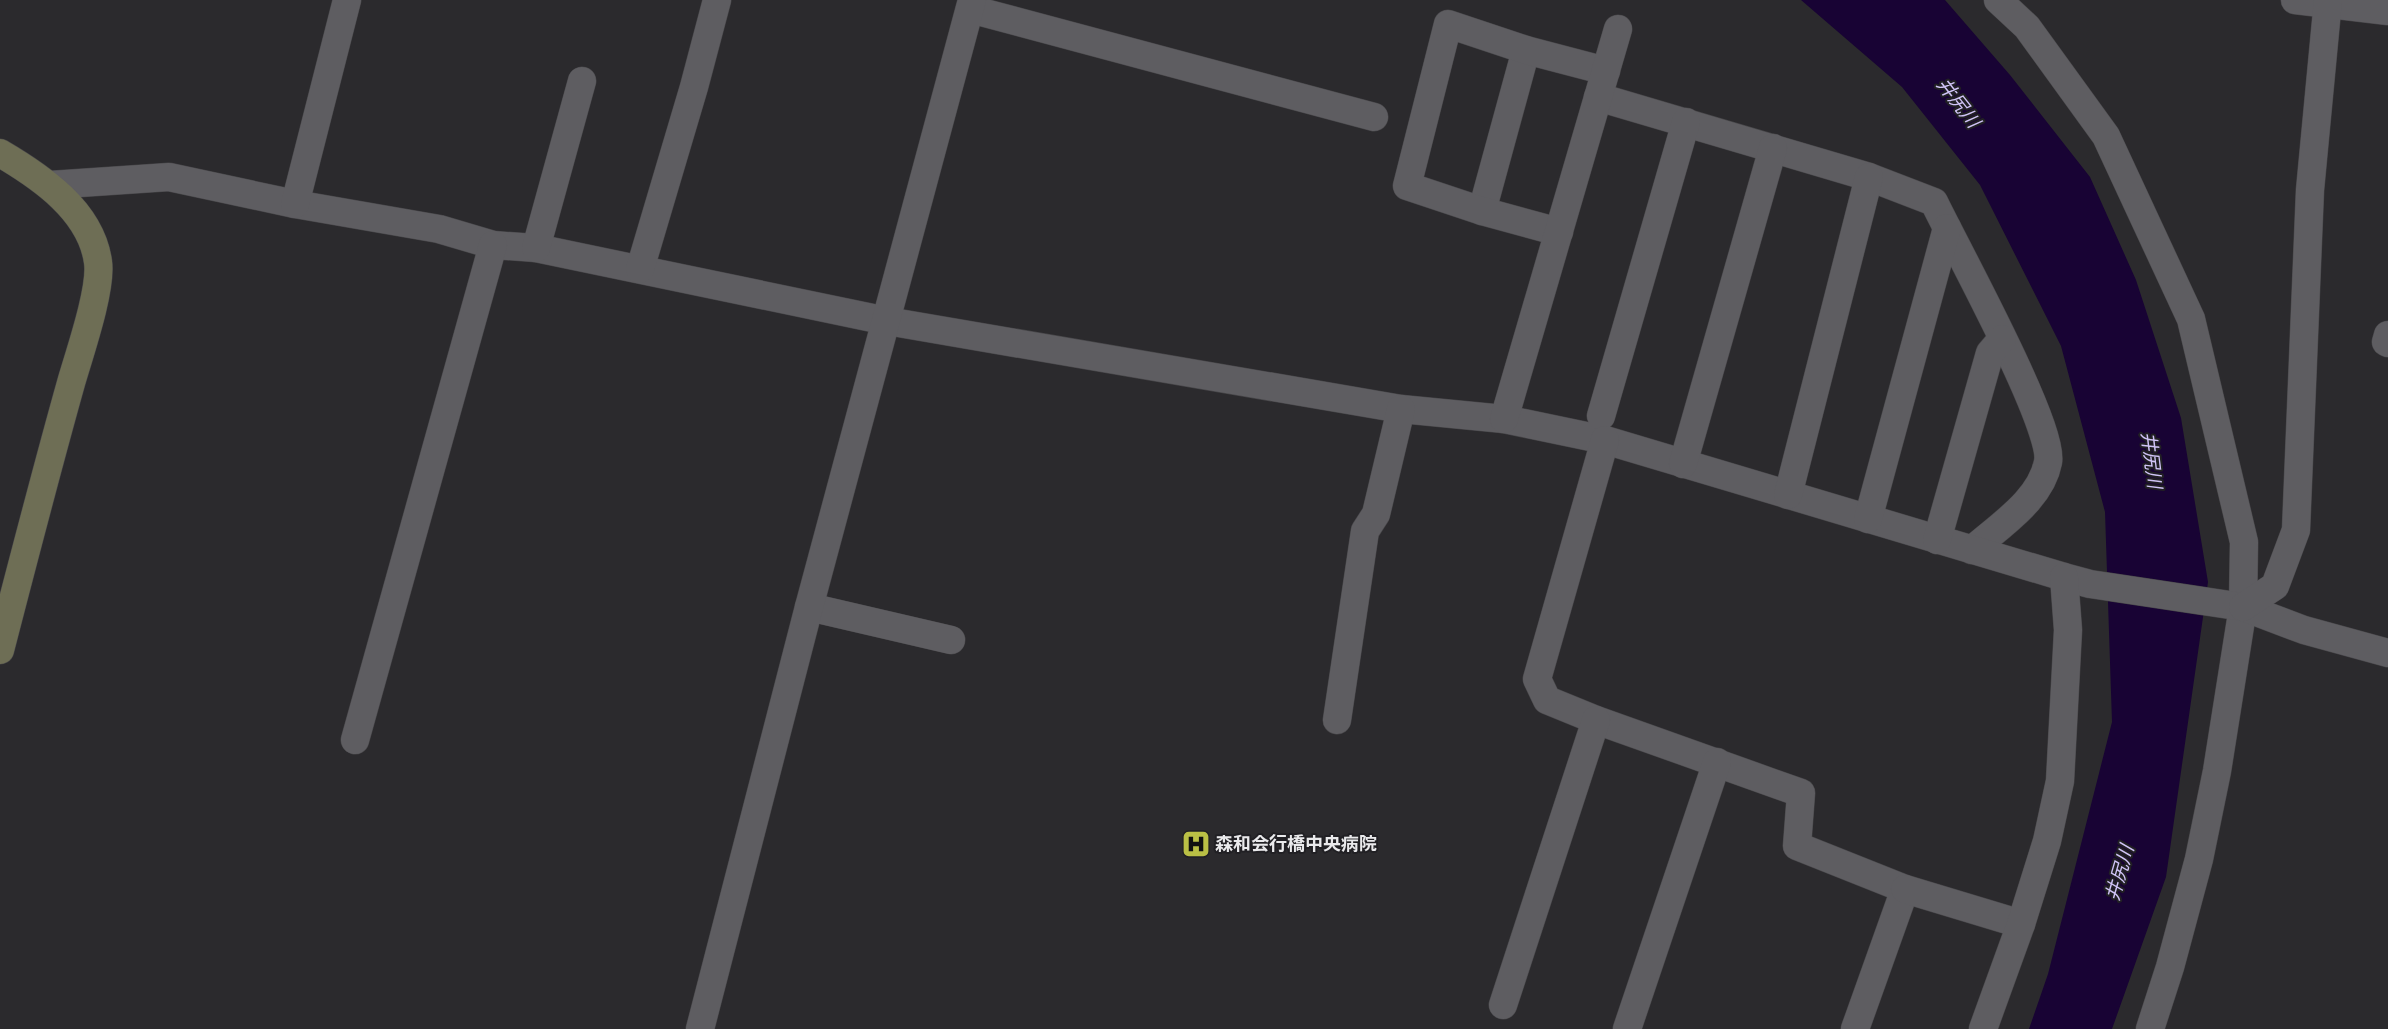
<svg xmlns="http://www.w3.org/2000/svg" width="2388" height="1029" viewBox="0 0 2388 1029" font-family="Signika,'Noto Sans JP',sans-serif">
	<rect width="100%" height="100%" fill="#2b2a2d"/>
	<polygon fill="#180334" points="1801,0 1945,0 2010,75 2090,177 2136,280 2181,418 2208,582 2166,877 2112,1029 2029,1029 2048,974 2112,722 2105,512 2061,346 1980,185 1902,87"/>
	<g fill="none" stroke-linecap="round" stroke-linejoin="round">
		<defs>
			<g id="street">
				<polyline points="1998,0 2027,27 2106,136 2191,319 2244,542 2243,607 2217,771 2199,859 2170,967 2150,1029"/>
				<polyline points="2295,0 2388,11"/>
				<polyline points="970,9 1374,117"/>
				<path d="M1598,97L1869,177L1934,202C1954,244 2055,427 2048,462C2041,500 1999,526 1972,550"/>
				<polyline points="50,185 169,177 295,204 439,229 493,245 536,248 887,321 1401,409 1504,419 1605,440 2064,577 2090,584 2243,607 2304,630 2388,653"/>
				<polyline points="295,204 347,0"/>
				<polyline points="1482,211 1526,50"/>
				<polyline points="1559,232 1482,211 1407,186 1448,24 1526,50 1606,71"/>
				<polyline points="536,248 582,81"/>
				<polyline points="640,269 694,87 717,0"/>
				<polyline points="2388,335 2386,342 2388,343"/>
				<polyline points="1601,416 1686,122"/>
				<polyline points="1504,419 1618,29"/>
				<polyline points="1605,440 1537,679 1547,700 1596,720 1801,793 1797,846 1905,889 1855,1029"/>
				<polyline points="1683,464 1773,148"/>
				<polyline points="1788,495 1869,177"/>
				<polyline points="1868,519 1947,228"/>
				<polyline points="1937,540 1990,353 2002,339"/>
				<polyline points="809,607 951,640"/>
				<polyline points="2243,607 2275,586 2296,530 2310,190 2328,0"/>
				<polyline points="1337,720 1365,531 1376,514 1401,409"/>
				<polyline points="355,740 493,245"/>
				<polyline points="1905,889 2021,924"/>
				<polyline points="1503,1005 1596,720"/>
				<polyline points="700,1029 809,607 972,0"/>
				<polyline points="1627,1029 1717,762"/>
				<polyline points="1983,1029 2021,924 2047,841 2060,781 2068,630 2064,577"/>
			</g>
			<path id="secondary" d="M0,153C41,177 91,211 98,262C102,289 79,355 71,383C46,472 23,561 0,650"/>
		</defs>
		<use href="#street" stroke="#474649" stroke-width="29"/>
		<use href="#secondary" stroke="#474649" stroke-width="29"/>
		<use href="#street" stroke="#5e5d61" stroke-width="28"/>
		<use href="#secondary" stroke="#6e6e55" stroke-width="28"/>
	</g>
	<defs>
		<symbol id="hospital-square" viewBox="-11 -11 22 22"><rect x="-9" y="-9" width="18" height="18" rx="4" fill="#bac045" stroke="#212024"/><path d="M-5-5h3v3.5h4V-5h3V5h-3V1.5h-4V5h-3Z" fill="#111"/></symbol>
	</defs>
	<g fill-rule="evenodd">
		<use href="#hospital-square" x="1180" y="828" width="32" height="32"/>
	</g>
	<g text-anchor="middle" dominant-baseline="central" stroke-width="4" stroke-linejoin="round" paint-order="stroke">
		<g font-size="18" font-weight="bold" fill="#eaeaec" stroke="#212024" text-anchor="start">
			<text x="1215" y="844">森和会行橋中央病院</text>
		</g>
		<g font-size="19" font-style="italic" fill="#d0c4f6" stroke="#212024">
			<text transform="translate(1958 103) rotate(52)">井尻川</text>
			<text transform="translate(2151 460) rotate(83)">井尻川</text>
			<text transform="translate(2120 873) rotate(-74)">井尻川</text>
		</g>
	</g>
</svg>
